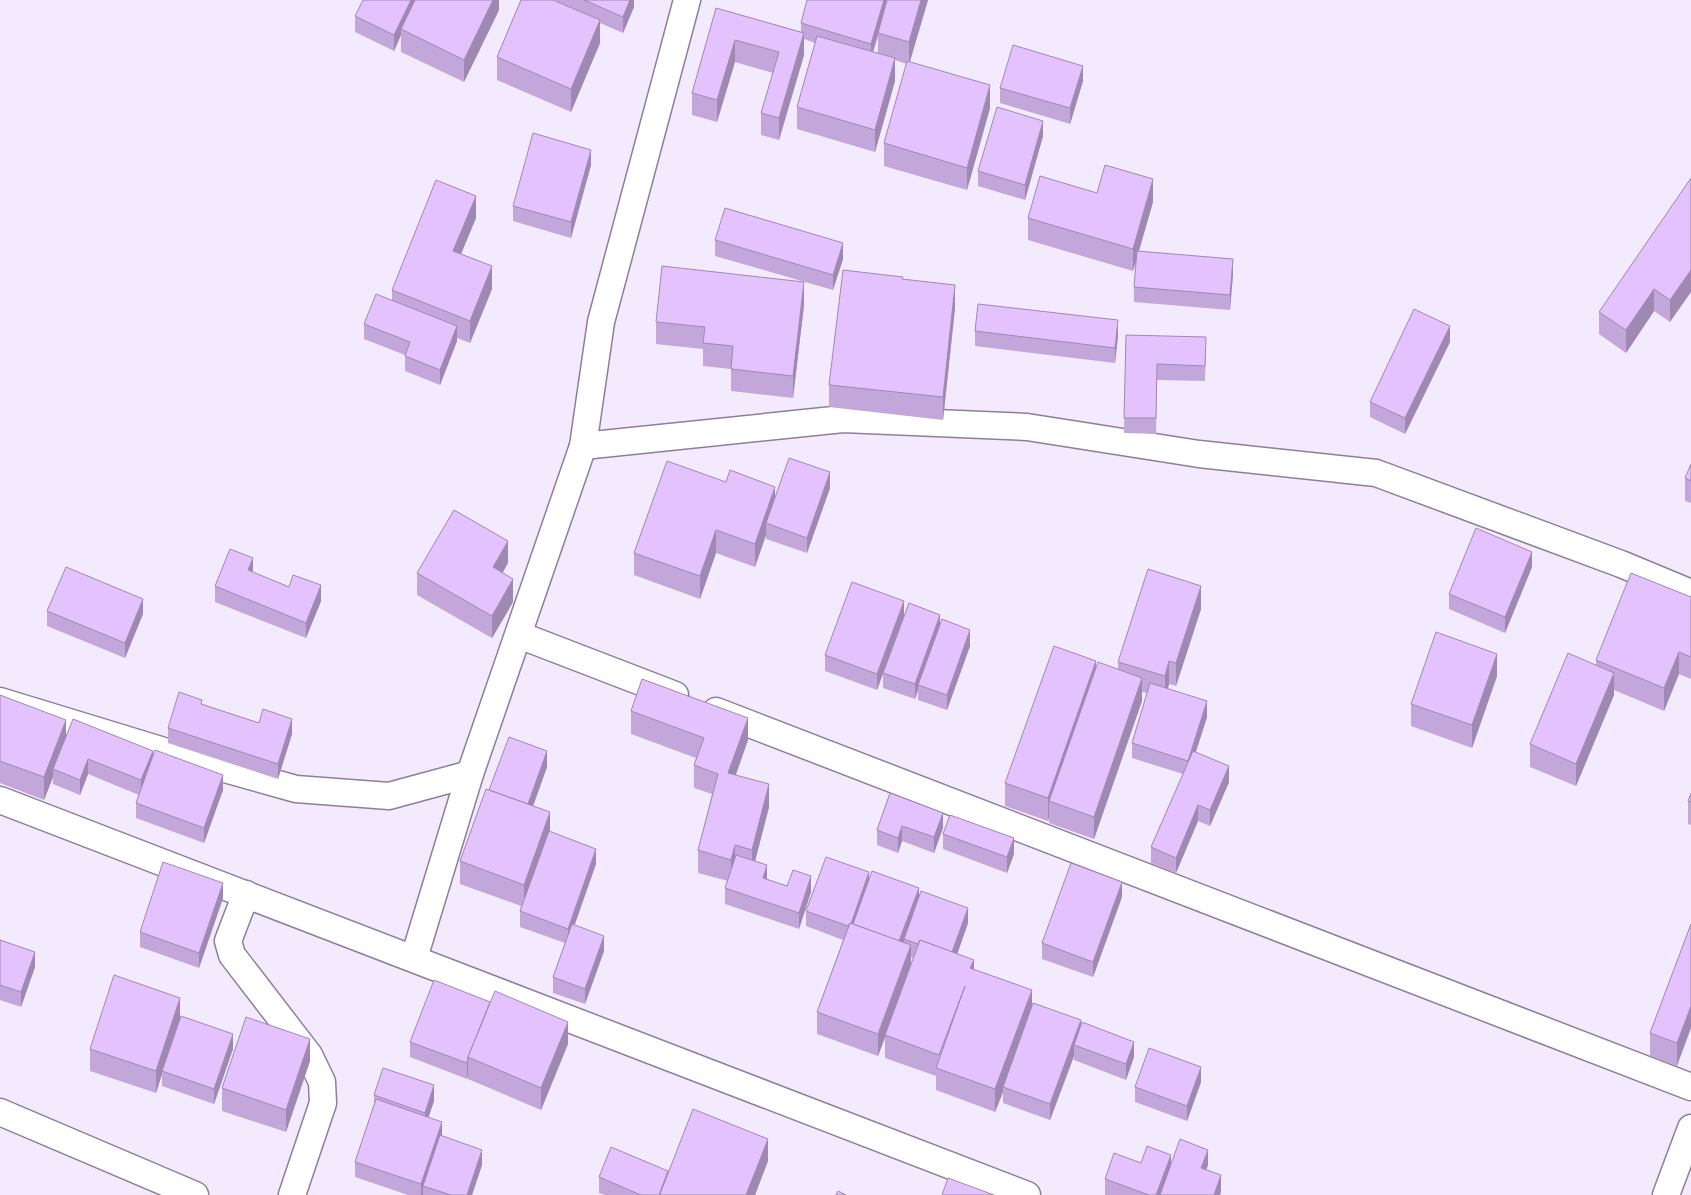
<svg xmlns="http://www.w3.org/2000/svg" width="1691" height="1195" viewBox="0 0 1691 1195" font-family="'Archivo Narrow',sans-serif">
	<rect width="100%" height="100%" fill="#f4eafd"/>
	<g fill="none" stroke-linecap="round" stroke-linejoin="round">
		<defs>
			<g id="street">
				<polyline points="583,446 843,419 1027,427 1199,454 1376,473 1621,564 1691,593"/>
				<polyline points="519,635 675,695"/>
				<polyline points="0,701 200,762 296,789 389,796 470,774"/>
				<polyline points="716,711 1691,1087"/>
				<polyline points="0,800 1027,1195"/>
				<polyline points="246,894 228,941 232,955 309,1055 322,1082 323,1103 292,1195"/>
				<polyline points="414,958 470,774 583,446 601,322 687,0"/>
				<polyline points="0,1112 195,1195"/>
				<polyline points="1666,1195 1691,1128"/>
			</g>
		</defs>
		<use href="#street" stroke="#8e7e9b" stroke-width="29"/>
		<use href="#street" stroke="#fff" stroke-width="26"/>
	</g>
	<g fill="#c3a7da" fill-rule="evenodd">
		<polygon points="499,0 499,10 464,82 401,52 401,35 394,51 355,32 355,16"/>
		<polygon points="521,0 555,0 555,1 556,2 556,0 634,0 634,7 623,33 600,23 600,43 571,112 497,80 497,57"/>
		<path d="M807,0H928L910,62L990,108L967,190L884,166V143L907,64L895,60V81L875,152L797,129V107L815,43L804,39V55L779,140L761,135V113L773,73L735,62L717,122L692,115V93L716,8L801,32V23ZM878,37V53L873,52Z"/>
		<polygon points="1083,81 1070,124 1000,103 1000,88"/>
		<polygon points="1043,136 1025,200 978,186 978,171"/>
		<polygon points="591,165 571,238 513,221 513,206"/>
		<polygon points="1691,178 1670,322 1654,311 1626,353 1599,334 1599,312"/>
		<polygon points="1153,202 1139,251 1233,274 1230,310 1134,302 1134,287 1137,259 1133,271 1028,240 1028,218"/>
		<polygon points="476,218 461,254 492,289 470,343 457,338 457,341 440,385 405,371 405,355 364,339 364,324 392,300 392,290"/>
		<polygon points="715,240 843,259 833,290 715,256"/>
		<polygon points="804,305 793,398 731,391 731,369 703,366 703,349 656,344 656,322"/>
		<polygon points="955,308 943,420 829,407 829,385"/>
		<polygon points="975,331 1118,336 1115,363 975,346"/>
		<polygon points="1126,335 1206,352 1205,381 1157,380 1156,434 1124,433"/>
		<polygon points="1450,342 1405,434 1370,417 1370,402"/>
		<polygon points="1691,464 1691,503 1685,501 1685,478"/>
		<polygon points="726,482 775,498 830,488 807,553 766,539 766,535 755,567 716,553 700,599 634,575 634,553"/>
		<polygon points="508,563 502,573 513,602 492,638 417,595 417,573"/>
		<polygon points="1532,567 1505,633 1449,609 1449,594"/>
		<polygon points="253,572 289,587 321,601 306,638 215,602 215,586"/>
		<polygon points="1691,597 1691,679 1679,674 1664,711 1614,690 1614,695 1576,786 1530,767 1530,744 1596,665 1596,660"/>
		<polygon points="1201,609 1176,686 1169,684 1168,689 1207,717 1196,752 1229,782 1210,826 1198,821 1176,873 1151,863 1151,847 1183,774 1132,758 1132,743 1147,693 1142,692 1142,701 1094,839 1049,823 1049,817 1048,821 1005,806 1005,783 1096,667 1118,670 1118,662"/>
		<polygon points="47,611 143,614 125,658 47,626"/>
		<polygon points="904,615 940,625 970,646 947,710 918,700 918,690 915,699 883,688 883,673 877,690 825,671 825,655"/>
		<polygon points="1497,676 1472,748 1411,726 1411,704"/>
		<polygon points="0,695 66,737 153,755 223,790 204,843 136,818 136,803 139,795 88,774 80,795 53,784 53,777 44,800 0,783"/>
		<polygon points="202,704 292,734 278,779 168,743 168,728"/>
		<polygon points="631,711 748,740 736,775 769,807 755,861 767,879 787,886 811,892 799,929 725,904 725,888 728,881 698,873 698,850 712,794 694,788 694,765 696,758 631,734"/>
		<polygon points="547,767 533,806 550,832 596,864 574,925 604,951 585,1004 553,993 553,977 565,943 520,927 520,911 521,906 460,884 460,861 489,790"/>
		<polygon points="890,793 943,828 934,853 902,841 898,853 877,845 877,830"/>
		<polygon points="1691,793 1691,825 1688,824 1688,801"/>
		<polygon points="943,834 1014,854 1007,873 943,849"/>
		<path d="M869,879L919,899L968,923L957,954L974,970L1032,1007L1081,1025L1134,1057L1126,1080L1074,1060V1056L1050,1120L1003,1103V1092L995,1112L936,1090V1076L885,1058V1037L878,1056L817,1034V1012L843,940L806,926V911ZM911,957L913,958L911,966Z"/>
		<polygon points="1122,897 1093,977 1042,959 1042,943"/>
		<polygon points="223,898 199,968 140,947 140,932"/>
		<polygon points="1691,924 1677,1066 1650,1056 1650,1033"/>
		<polygon points="0,940 35,967 21,1007 0,1000"/>
		<polygon points="490,1004 568,1044 541,1110 468,1079 468,1076 467,1079 410,1057 410,1042"/>
		<polygon points="180,1018 233,1049 214,1104 162,1086 162,1074 156,1093 90,1071 90,1049"/>
		<polygon points="310,1061 286,1132 222,1111 222,1088"/>
		<polygon points="1201,1082 1187,1121 1135,1102 1135,1087"/>
		<polygon points="374,1095 434,1101 428,1117 442,1136 482,1165 472,1195 423,1195 423,1193 423,1195 408,1195 355,1177 355,1162 374,1105"/>
		<polygon points="768,1161 755,1195 605,1195 599,1193 599,1177 668,1171"/>
		<polygon points="1171,1164 1208,1165 1206,1170 1221,1191 1220,1195 1105,1195 1105,1179"/>
	</g>
	<g fill="#9f88b1">
		<polygon points="411,0 418,0 401,29 401,35 394,51 394,35"/>
		<polygon points="493,0 499,0 499,10 464,82 464,60"/>
		<polygon points="630,0 634,0 634,7 623,33 623,17"/>
		<polygon points="884,0 887,0 871,59 871,44"/>
		<polygon points="921,0 928,0 909,64 909,42"/>
		<polygon points="600,20 600,43 571,112 571,89"/>
		<polygon points="804,33 804,55 779,140 779,118"/>
		<polygon points="735,40 735,62 717,122 717,100"/>
		<polygon points="895,58 895,81 875,152 875,130"/>
		<polygon points="1083,66 1083,81 1070,124 1070,108"/>
		<polygon points="990,85 990,108 967,190 967,168"/>
		<polygon points="1043,121 1043,136 1025,200 1025,185"/>
		<polygon points="591,150 591,165 571,238 571,222"/>
		<polygon points="1153,179 1153,202 1133,271 1133,249"/>
		<polygon points="476,196 476,218 453,273 453,251"/>
		<polygon points="843,243 843,259 833,290 833,275"/>
		<polygon points="1233,259 1233,274 1230,310 1230,295"/>
		<polygon points="492,266 492,289 470,343 470,321"/>
		<polygon points="1691,270 1691,292 1670,322 1670,300"/>
		<polygon points="804,282 804,305 793,398 793,376"/>
		<polygon points="955,285 955,308 943,420 943,397"/>
		<polygon points="1654,289 1654,311 1626,353 1626,330"/>
		<polygon points="1118,320 1118,336 1115,363 1115,348"/>
		<polygon points="457,326 457,341 440,385 440,370"/>
		<polygon points="1450,326 1450,342 1405,434 1405,418"/>
		<polygon points="830,472 830,488 807,553 807,538"/>
		<polygon points="775,487 775,509 766,523 766,535 755,567 755,544"/>
		<polygon points="716,530 716,553 700,599 700,576"/>
		<polygon points="508,541 508,563 493,590 493,567"/>
		<polygon points="1532,552 1532,567 1505,633 1505,617"/>
		<polygon points="253,558 253,574 248,570"/>
		<polygon points="513,579 513,602 492,638 492,616"/>
		<polygon points="321,585 321,601 306,638 306,623"/>
		<polygon points="1201,586 1201,609 1176,686 1176,663"/>
		<polygon points="143,599 143,614 125,658 125,643"/>
		<polygon points="904,601 904,616 877,690 877,674"/>
		<polygon points="940,615 940,630 918,685 918,690 915,699 915,684"/>
		<polygon points="970,630 970,646 947,710 947,695"/>
		<polygon points="1679,652 1679,674 1664,711 1664,688"/>
		<polygon points="1497,654 1497,676 1472,748 1472,725"/>
		<polygon points="1096,661 1096,683 1049,801 1049,817 1048,821 1048,798"/>
		<polygon points="1169,661 1169,684 1165,699 1165,676"/>
		<polygon points="1614,673 1614,695 1576,786 1576,764"/>
		<polygon points="1142,678 1142,701 1094,839 1094,817"/>
		<polygon points="1207,701 1207,717 1188,776 1188,761"/>
		<polygon points="748,718 748,740 728,796 728,773"/>
		<polygon points="292,719 292,734 278,779 278,764"/>
		<polygon points="66,720 66,743 53,769 53,777 44,800 44,777"/>
		<polygon points="153,751 153,766 141,796 141,780"/>
		<polygon points="547,751 547,767 527,823 527,807"/>
		<polygon points="88,759 88,774 80,795 80,780"/>
		<polygon points="1229,766 1229,782 1210,826 1210,810"/>
		<polygon points="223,775 223,790 204,843 204,828"/>
		<polygon points="769,784 769,807 752,873 752,850"/>
		<polygon points="1198,805 1198,821 1176,873 1176,858"/>
		<polygon points="550,812 550,835 524,907 524,885"/>
		<polygon points="943,813 943,828 934,853 934,837"/>
		<polygon points="902,826 902,841 898,853 898,838"/>
		<polygon points="1014,838 1014,854 1007,873 1007,857"/>
		<polygon points="735,845 735,868 731,882 731,860"/>
		<polygon points="596,849 596,864 568,944 568,929"/>
		<polygon points="767,865 767,881 763,878"/>
		<polygon points="869,872 869,888 855,929 850,927"/>
		<polygon points="811,876 811,892 799,929 799,913"/>
		<polygon points="1122,882 1122,897 1093,977 1093,962"/>
		<polygon points="223,883 223,898 199,968 199,953"/>
		<polygon points="919,888 919,903 904,939 904,944 898,945"/>
		<polygon points="968,908 968,923 951,972 951,956"/>
		<polygon points="604,936 604,951 585,1004 585,989"/>
		<polygon points="911,945 911,968 878,1056 878,1034"/>
		<polygon points="35,952 35,967 21,1007 21,992"/>
		<polygon points="974,960 974,982 970,968"/>
		<polygon points="1032,990 1032,1013 1003,1087 1003,1092 995,1112 995,1089"/>
		<polygon points="180,998 180,1020 162,1071 162,1074 156,1093 156,1071"/>
		<polygon points="1691,1006 1691,1028 1677,1066 1677,1043"/>
		<polygon points="1081,1020 1081,1035 1074,1045 1074,1056 1050,1120 1050,1104"/>
		<polygon points="568,1022 568,1044 541,1110 541,1088"/>
		<polygon points="233,1034 233,1049 214,1104 214,1089"/>
		<polygon points="310,1039 310,1061 286,1132 286,1110"/>
		<polygon points="1134,1042 1134,1057 1126,1080 1126,1064"/>
		<polygon points="468,1060 468,1076 467,1079 467,1063"/>
		<polygon points="1201,1067 1201,1082 1187,1121 1187,1106"/>
		<polygon points="434,1085 434,1101 425,1128 425,1113"/>
		<polygon points="442,1122 442,1137 423,1186 423,1195 421,1195 421,1184"/>
		<polygon points="768,1139 768,1161 755,1195 746,1195"/>
		<polygon points="482,1150 482,1165 472,1195 467,1195"/>
		<polygon points="1208,1150 1208,1165 1201,1184 1201,1168"/>
		<polygon points="1171,1155 1171,1170 1162,1195 1156,1195"/>
		<polygon points="1221,1175 1221,1191 1220,1195 1214,1195"/>
	</g>
	<g fill="#e3c2fd" stroke="#9f88b1">
		<polygon points="363,0 411,0 394,35 355,16"/>
		<polygon points="415,0 493,0 464,60 401,29"/>
		<polygon points="521,0 553,0 600,20 571,89 497,57"/>
		<polygon points="584,0 630,0 623,17"/>
		<polygon points="807,0 884,0 871,44 801,23"/>
		<polygon points="887,0 921,0 909,42 878,33"/>
		<polygon points="716,8 804,33 779,118 761,113 779,52 735,40 717,100 692,93"/>
		<polygon points="817,36 895,58 875,130 797,107"/>
		<polygon points="1013,45 1083,66 1070,108 1000,88"/>
		<polygon points="907,61 990,85 967,168 884,143"/>
		<polygon points="997,107 1043,121 1025,185 978,171"/>
		<polygon points="533,133 591,150 571,222 513,206"/>
		<polygon points="1105,165 1153,179 1133,249 1028,218 1040,176 1097,193"/>
		<polygon points="1691,178 1691,270 1670,300 1654,289 1626,330 1599,312"/>
		<polygon points="436,180 476,196 453,251 492,266 470,321 392,290"/>
		<polygon points="725,208 843,243 833,275 715,240"/>
		<polygon points="1137,251 1233,259 1230,295 1134,287"/>
		<polygon points="662,266 804,282 793,376 731,369 733,346 703,343 705,327 656,322"/>
		<polygon points="843,270 903,277 902,279 955,285 943,397 829,385"/>
		<polygon points="376,294 457,326 440,370 405,356 410,342 364,324"/>
		<polygon points="978,304 1118,320 1115,348 975,331"/>
		<polygon points="1414,309 1450,326 1405,418 1370,402"/>
		<polygon points="1126,335 1206,337 1205,366 1157,364 1156,418 1124,418"/>
		<polygon points="789,458 830,472 807,538 766,523"/>
		<polygon points="667,461 726,482 730,470 775,487 755,544 716,530 700,576 634,553"/>
		<polygon points="1691,464 1691,481 1685,478"/>
		<polygon points="454,510 508,541 493,567 513,579 492,616 417,573"/>
		<polygon points="1476,528 1532,552 1505,617 1449,594"/>
		<polygon points="230,549 253,558 248,570 289,587 293,575 321,585 306,623 215,586"/>
		<polygon points="66,567 143,599 125,643 47,611"/>
		<polygon points="1148,569 1201,586 1176,663 1169,661 1165,676 1118,662"/>
		<polygon points="1631,573 1691,597 1691,657 1679,652 1664,688 1596,660"/>
		<polygon points="852,582 904,601 877,674 825,655"/>
		<polygon points="909,603 940,615 915,684 883,673"/>
		<polygon points="942,619 970,630 947,695 918,685"/>
		<polygon points="1436,632 1497,654 1472,725 1411,704"/>
		<polygon points="1054,646 1096,661 1048,798 1005,783"/>
		<polygon points="1568,653 1614,673 1576,764 1530,744"/>
		<polygon points="1098,662 1142,678 1094,817 1049,801"/>
		<polygon points="642,679 748,718 728,773 769,784 752,850 735,845 731,860 698,850 718,774 694,765 704,738 631,711"/>
		<polygon points="1150,683 1207,701 1188,761 1132,743"/>
		<polygon points="179,692 202,700 201,704 259,723 263,709 292,719 278,764 168,728"/>
		<polygon points="0,695 66,720 44,777 0,761"/>
		<polygon points="73,719 153,751 141,780 88,759 80,780 53,769"/>
		<polygon points="509,737 547,751 528,804 489,790"/>
		<polygon points="155,750 223,775 204,828 136,803"/>
		<polygon points="1193,751 1229,766 1210,810 1198,805 1176,858 1151,847"/>
		<polygon points="486,789 550,812 524,885 460,861"/>
		<polygon points="890,793 943,813 934,837 902,826 898,838 877,830"/>
		<polygon points="1691,793 1691,802 1688,801"/>
		<polygon points="950,815 1014,838 1007,857 943,834"/>
		<polygon points="549,831 596,849 568,929 520,911"/>
		<polygon points="736,855 767,865 763,878 787,886 793,870 811,876 799,913 725,888"/>
		<polygon points="826,857 869,872 851,924 850,923 848,926 806,911"/>
		<polygon points="163,862 223,883 199,953 140,932"/>
		<polygon points="1071,863 1122,882 1093,962 1042,943"/>
		<polygon points="872,871 919,888 899,941 853,924"/>
		<polygon points="921,891 968,908 952,952 920,940 918,944 904,939"/>
		<polygon points="850,923 911,945 878,1034 817,1012"/>
		<polygon points="572,924 604,936 585,989 553,977"/>
		<polygon points="1691,924 1691,1006 1677,1043 1650,1033"/>
		<polygon points="0,940 35,952 21,992 0,985"/>
		<polygon points="920,940 974,960 970,968 1032,990 995,1089 936,1068 965,986 939,1055 885,1035"/>
		<polygon points="114,975 180,998 156,1071 90,1049"/>
		<polygon points="434,980 490,1002 468,1057 467,1063 410,1042"/>
		<polygon points="495,991 568,1022 541,1088 468,1057"/>
		<polygon points="1033,1003 1081,1020 1050,1104 1003,1087"/>
		<polygon points="181,1016 233,1034 214,1089 162,1071"/>
		<polygon points="246,1017 310,1039 286,1110 222,1088"/>
		<polygon points="1082,1022 1134,1042 1126,1064 1074,1045"/>
		<polygon points="1149,1048 1201,1067 1187,1106 1135,1087"/>
		<polygon points="383,1068 434,1085 425,1113 374,1095"/>
		<polygon points="376,1099 442,1122 421,1184 355,1162"/>
		<polygon points="693,1109 768,1139 746,1195 662,1195 660,1194"/>
		<polygon points="440,1135 482,1150 467,1195 451,1195 423,1186"/>
		<polygon points="1180,1139 1208,1150 1201,1168 1221,1175 1214,1195 1160,1195"/>
		<polygon points="1147,1146 1171,1155 1156,1195 1149,1195 1105,1179 1114,1153 1141,1163"/>
		<polygon points="611,1147 668,1171 659,1195 641,1195 599,1177"/>
		<polygon points="948,1178 994,1195 942,1195"/>
		<polygon points="838,1191 846,1195 836,1195"/>
	</g>
</svg>
